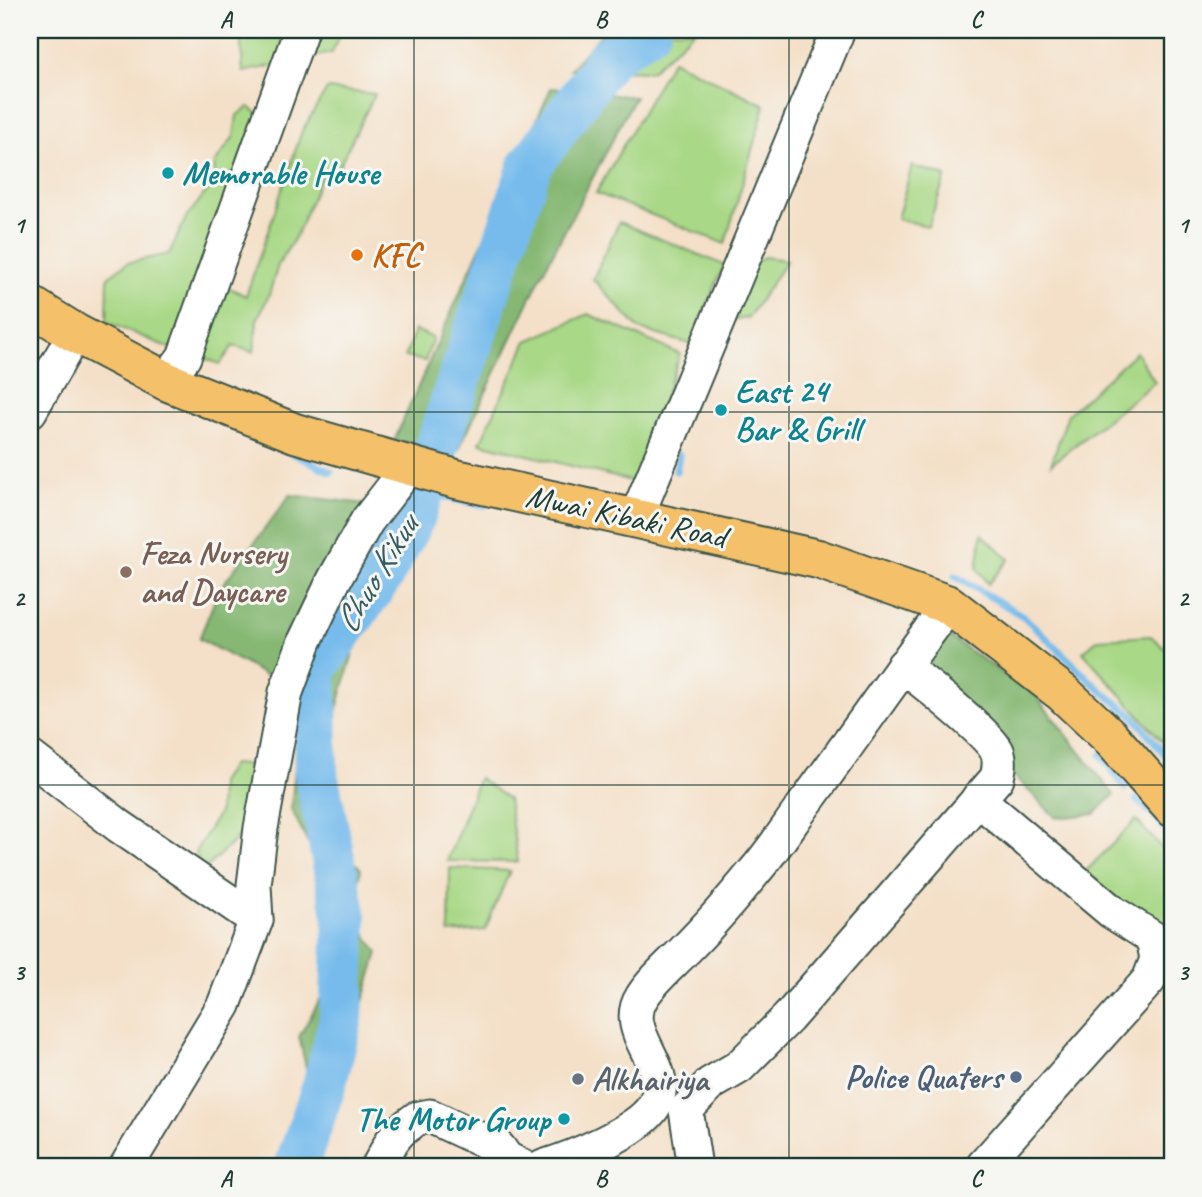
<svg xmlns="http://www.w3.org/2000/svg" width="1202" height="1197" viewBox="0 0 1202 1197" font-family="Caveat,sans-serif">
	<rect width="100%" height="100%" fill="#f6f6f2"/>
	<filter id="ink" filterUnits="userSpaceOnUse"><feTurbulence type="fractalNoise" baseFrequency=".0143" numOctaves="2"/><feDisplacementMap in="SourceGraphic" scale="14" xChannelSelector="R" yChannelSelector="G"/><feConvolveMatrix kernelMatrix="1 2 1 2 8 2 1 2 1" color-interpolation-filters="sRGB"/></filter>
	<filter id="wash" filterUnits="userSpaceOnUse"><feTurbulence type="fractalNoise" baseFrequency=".00686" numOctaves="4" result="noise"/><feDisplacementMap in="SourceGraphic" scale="28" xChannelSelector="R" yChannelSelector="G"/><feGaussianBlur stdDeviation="1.57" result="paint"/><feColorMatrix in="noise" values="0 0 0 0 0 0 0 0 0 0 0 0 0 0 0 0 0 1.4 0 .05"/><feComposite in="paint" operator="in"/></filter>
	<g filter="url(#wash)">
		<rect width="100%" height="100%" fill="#f4e0c8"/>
		<g fill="#a9d886" stroke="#648a5d" stroke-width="2">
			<polygon points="240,30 341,30 332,53 243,72"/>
			<polygon points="605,30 695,30 651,71 570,69"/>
			<polygon points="672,60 765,105 725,244 596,193"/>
			<polygon points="327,89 375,94 335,174 320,179 297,234 278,265 269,295 257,320 254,352 233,346 220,364 201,357 203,336 228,287 246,296 302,131"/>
			<polygon points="249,107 262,116 174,350 107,322 108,277 127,263 169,254 186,218 213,183 215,163 234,136 237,115"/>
			<polygon points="912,166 946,176 928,226 897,219"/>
			<polygon points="619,222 724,265 690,344 639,329 593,279"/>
			<polygon points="764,257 787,260 748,318 734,320 742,269"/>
			<polygon points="588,314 680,354 635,482 480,443 527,341"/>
			<polygon points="415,330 433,338 425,361 405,357"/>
			<polygon points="1136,352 1155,382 1051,464 1068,414"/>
			<polygon points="982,534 1009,559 988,584 977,568"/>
			<polygon points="1151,636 1172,655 1172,752 1083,652 1098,639"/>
			<polygon points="232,764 267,767 255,840 239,836 203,871 195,852 219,813 220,783"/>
			<polygon points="479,778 508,799 518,862 447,861"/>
			<polygon points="1136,820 1172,859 1172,946 1084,873"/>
			<polygon points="450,868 510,871 485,930 449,933"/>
		</g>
		<g fill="#86b873" stroke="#527a54" stroke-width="2">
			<polygon points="551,88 635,97 541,276 459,449 394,441"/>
			<path d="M290,495L375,505L424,506L365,611L328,740L341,847L361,869C351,908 356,921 378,953L322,1136L299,1037L332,978L338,914L310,846L291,809L297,748L307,694L293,690L199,639L219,590Z"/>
			<polygon points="944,633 1035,695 1114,795 1095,814 1056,818 909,671"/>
		</g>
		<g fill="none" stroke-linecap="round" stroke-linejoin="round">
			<g stroke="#76bbec" stroke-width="7">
				<polyline points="275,445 331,472"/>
				<polyline points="676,471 679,455"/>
				<polyline points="403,490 485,505"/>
				<polyline points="955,576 1023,616 1034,626 1096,686 1134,717 1172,763"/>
				<polyline points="1101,755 1125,788"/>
				<polyline points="1136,800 1154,815 1172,837"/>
			</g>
			<polyline stroke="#76bbec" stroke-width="44" points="296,1167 324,1086 341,1018 345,918 316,774 315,669 381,577 414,516 530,166 609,57 649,30"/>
		</g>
	</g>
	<g filter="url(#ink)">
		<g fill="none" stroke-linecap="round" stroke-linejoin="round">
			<defs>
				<g id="minor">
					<polyline points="166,381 184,357 301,30"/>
					<polyline points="30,411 75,333"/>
					<polyline points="636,518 838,30"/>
					<polyline points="30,757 119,826 256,920"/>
					<polyline points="978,799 1112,912 1153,938 1157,959 1149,980 982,1167"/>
					<polyline points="126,1167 224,1005 256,920 254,885 261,828 286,692 305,641 334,580 367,521 409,467"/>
					<polyline points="378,1167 392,1141 400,1131 416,1119 430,1116 499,1148 506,1158 523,1167"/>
					<path d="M543,1167C572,1158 638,1132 654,1106C677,1068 618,1034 642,997C653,979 671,965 685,950C710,925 733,898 755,871C775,848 791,822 809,798C856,734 901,668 949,605"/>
					<path d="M695,1167L686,1110L710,1084L739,1067L788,1018L997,778C999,769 1001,760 997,751C987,732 923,682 903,666"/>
				</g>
				<polyline id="major" points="30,305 75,333 166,381 295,433 456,479 818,559 949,605 1063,693 1109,736 1172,807"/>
			</defs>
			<use href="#minor" stroke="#3f554a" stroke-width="37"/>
			<use href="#major" stroke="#3f554a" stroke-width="42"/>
			<use href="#minor" stroke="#fff" stroke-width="33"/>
			<use href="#major" stroke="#f4c16a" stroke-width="38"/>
		</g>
	</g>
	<path fill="none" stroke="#1f3d34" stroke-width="2" stroke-opacity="0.55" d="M414,30V1167M789,30V1167M30,412H1172M30,785H1172"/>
	<g fill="#0f9aa8" stroke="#f6f6f2" stroke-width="2.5">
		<circle cx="168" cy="173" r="7"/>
		<circle cx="721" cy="410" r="7"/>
		<circle cx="564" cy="1119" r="7"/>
	</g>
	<circle fill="#e8710a" stroke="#f6f6f2" stroke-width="2.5" cx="357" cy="255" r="7"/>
	<circle fill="#8d6e63" stroke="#f6f6f2" stroke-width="2.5" cx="126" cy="572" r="7"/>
	<circle fill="#5c6f8a" stroke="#f6f6f2" stroke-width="2.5" cx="1016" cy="1077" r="7"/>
	<circle fill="#6b7280" stroke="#f6f6f2" stroke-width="2.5" cx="578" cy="1079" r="7"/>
	<g text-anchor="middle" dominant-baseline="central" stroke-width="6" stroke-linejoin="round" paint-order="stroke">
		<g font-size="33" font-weight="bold" fill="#0d838f" stroke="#f6f6f2" text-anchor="start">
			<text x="182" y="173">Memorable House</text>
			<text x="735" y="391">East 24<tspan x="735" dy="38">Bar &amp; Grill</tspan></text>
			<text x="550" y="1119" text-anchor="end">The Motor Group</text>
		</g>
		<g font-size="33" font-weight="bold" fill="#c56008" stroke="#f6f6f2" text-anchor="start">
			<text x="371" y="255">KFC</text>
		</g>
		<g font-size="33" fill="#1f3d34" stroke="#f6f6f2">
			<text transform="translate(626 516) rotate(12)">Mwai Kibaki Road</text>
		</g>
		<g font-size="33" font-weight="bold" fill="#785e54" stroke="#f6f6f2" text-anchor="start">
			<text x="140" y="553">Feza Nursery<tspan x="140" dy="38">and Daycare</tspan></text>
		</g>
		<g font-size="33" font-weight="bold" fill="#4e5e75" stroke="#f6f6f2" text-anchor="end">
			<text x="1002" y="1077">Police Quaters</text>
		</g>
		<g font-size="33" font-weight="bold" fill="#5b616d" stroke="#f6f6f2" text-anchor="start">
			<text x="592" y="1079">Alkhairiya</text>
		</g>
		<g font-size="35" font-style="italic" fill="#355c62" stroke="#f6f6f2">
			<text transform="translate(376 574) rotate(-59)">Chuo Kikuu</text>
		</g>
	</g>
	<rect width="1202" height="1197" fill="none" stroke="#f6f6f2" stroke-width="77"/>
	<rect x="38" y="38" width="1126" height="1120" fill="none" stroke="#1f3d34" stroke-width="2.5"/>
	<g font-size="23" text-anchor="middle" font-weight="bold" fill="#1f3d34">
		<text x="226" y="27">A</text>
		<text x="601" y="27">B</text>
		<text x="976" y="27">C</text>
		<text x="19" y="233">1</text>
		<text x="1183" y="233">1</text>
		<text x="19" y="606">2</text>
		<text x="1183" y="606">2</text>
		<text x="19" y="980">3</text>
		<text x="1183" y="980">3</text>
		<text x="226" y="1186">A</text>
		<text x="601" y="1186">B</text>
		<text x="976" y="1186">C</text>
	</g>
</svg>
